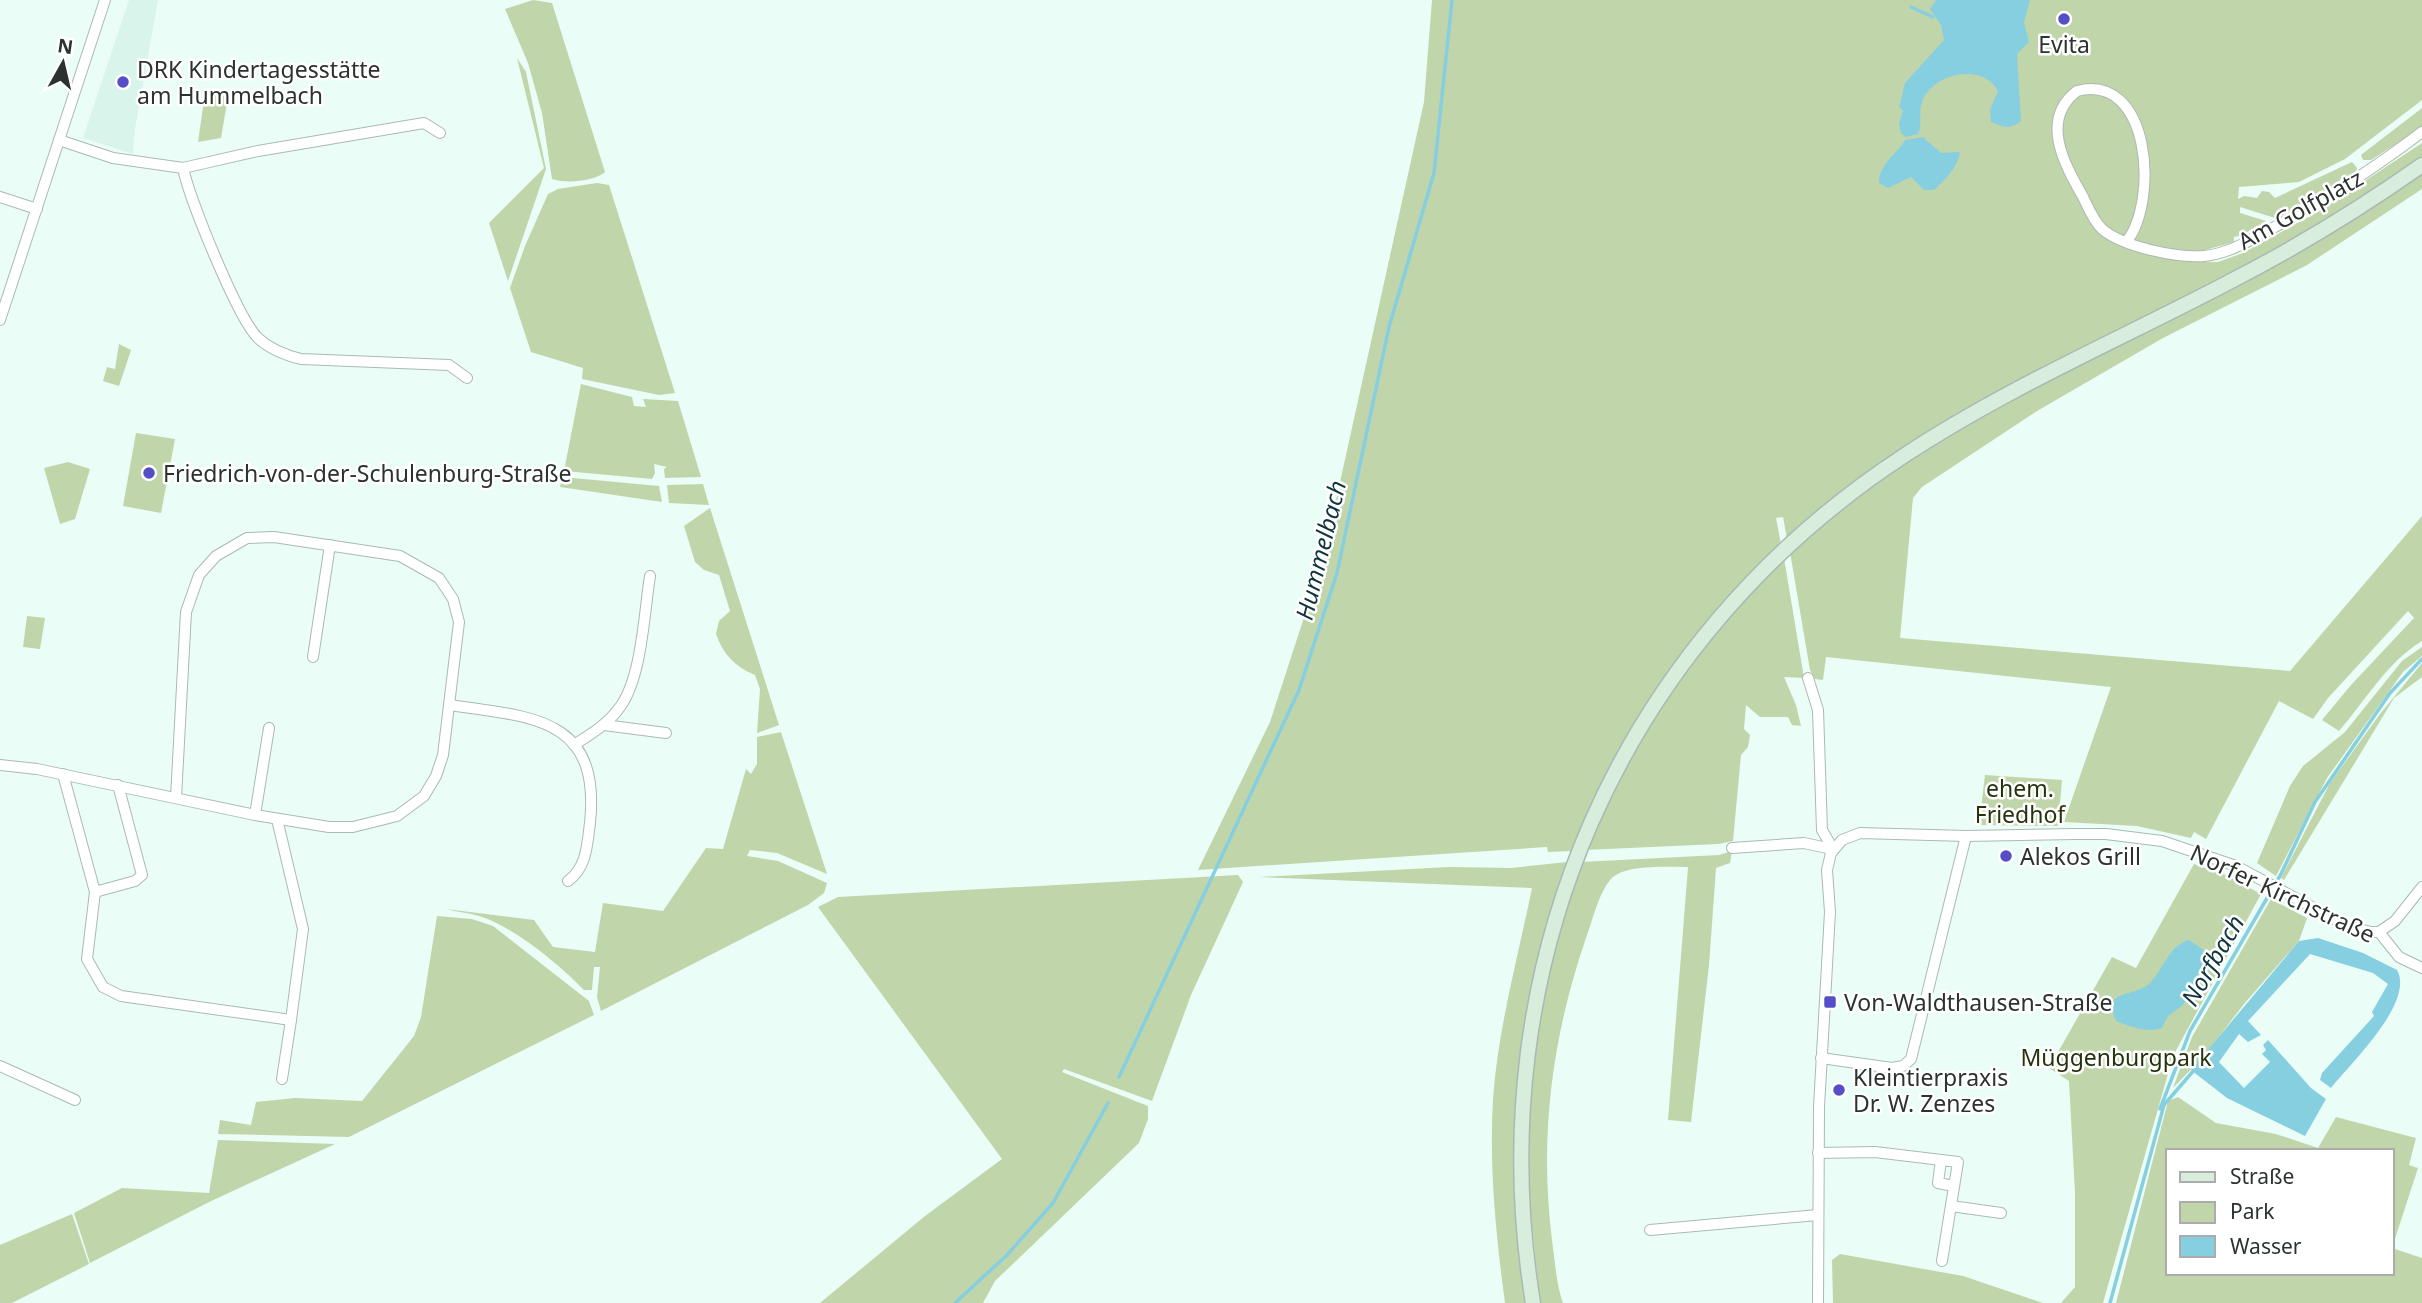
<svg xmlns="http://www.w3.org/2000/svg" width="2422" height="1303" viewBox="0 0 2422 1303" font-family="'Noto Sans',sans-serif">
	<rect width="100%" height="100%" fill="#ebfdf7"/>
	<polygon fill="#d9f4ea" points="129,0 158,0 135,129 133,154 83,138"/>
	<g fill="#c1d5aa" fill-rule="evenodd">
		<path d="M533,0L552,3L605,172C595,181 566,184 552,179L542,113L528,63L505,9Z"/>
		<path d="M1432,0H2422V100L2345,159L2299,182L2239,187L2238,199L2244,196L2257,198L2262,191L2269,192L2275,198L2352,162L2357,168L2355,176L2341,178L2335,189H2325L2324,195L2296,206L2278,219L2240,207V213L2266,221L2242,235L2234,237V242L2198,252L2197,262H2218L2243,253L2321,210L2422,143V157C2223,304 1974,373 1787,539L1783,517L1776,518L1781,544C1690,633 1620,733 1572,851L1548,852L1547,847L1198,870L1270,722L1323,559L1424,102Z"/>
		<polygon points="517,58 526,72 546,169 508,281 489,223 544,168"/>
		<polygon points="205,93 228,97 221,138 198,142"/>
		<polygon points="2422,108 2422,127 2371,160 2363,160 2361,155"/>
		<path d="M2422,173V189L2307,265L2163,338L2037,411L1922,487L1913,498L1900,638L2290,671L2422,516V641C2386,663 2366,700 2339,731L2322,720L2351,685L2414,618L2408,611L2328,698L2313,719L2279,701L2206,839L2194,832L2191,838L2137,826L2064,822L2111,687L1826,657L1823,680L1815,679L1810,670L1790,552C1937,420 2122,351 2292,256C2337,231 2380,202 2422,173Z"/>
		<polygon points="597,183 609,185 675,393 659,395 582,379 583,368 531,352 510,288 525,246 548,194 558,189"/>
		<polygon points="119,344 131,350 119,386 103,381 107,367 115,369"/>
		<polygon points="581,384 632,397 634,406 646,407 643,399 678,401 701,477 665,478 664,469 667,467 654,464 655,473 652,479 564,471"/>
		<polygon points="136,433 175,439 161,513 123,506"/>
		<polygon points="68,462 90,469 75,519 60,524 44,468"/>
		<polygon points="562,477 659,486 662,502 560,487"/>
		<polygon points="703,484 709,505 669,503 667,485"/>
		<path d="M710,508L779,725L757,733L760,689L755,675C735,667 723,654 716,634L719,621L730,611L719,575L704,570L695,562L684,526Z"/>
		<polygon points="1784,558 1804,678 1784,677 1796,705 1801,726 1792,725 1788,717 1760,717 1746,705 1744,729 1750,735 1748,747 1741,755 1733,841 1718,844 1585,850 1638,742 1709,639"/>
		<polygon points="27,616 45,618 40,649 23,647"/>
		<polygon points="2422,647 2422,656 2403,672 2327,778 2276,876 2257,863 2290,786 2303,766 2345,732 2402,661"/>
		<polygon points="2422,663 2422,677 2394,698 2284,880 2281,878 2330,783 2380,714"/>
		<path d="M781,732L827,874L777,853L750,850L747,856L778,861L827,883L824,893L808,905L601,1011L597,997L600,967H594L592,990H584C560,965 513,926 479,916C469,913 457,912 446,909L534,920L553,947L595,952L603,903L663,911L706,848L723,849L746,769L751,774L757,764V737Z"/>
		<polygon points="1985,775 2062,780 2058,826 1979,825"/>
		<path d="M1732,851L1730,863L1716,868L1709,965L1691,1122L1668,1120L1688,867C1669,867 1624,864 1611,879C1598,894 1593,920 1586,938C1552,1037 1539,1136 1552,1240C1555,1261 1556,1283 1563,1303H1540L1526,1170L1530,1075L1545,979L1581,862L1719,855Z"/>
		<path d="M1567,862C1516,1006 1503,1153 1527,1303H1505C1496,1236 1489,1167 1493,1099C1498,1028 1518,957 1532,888L1259,877L1449,867L1511,868Z"/>
		<polygon points="2194,864 2226,875 2261,894 2173,1056 2103,1303 2061,1303 2075,1287 2075,1193 2069,1081 2049,1068 2112,957 2136,968"/>
		<polygon points="1238,875 1243,882 1191,995 1152,1101 1064,1069 1062,1072 1148,1106 1148,1119 1139,1143 995,1281 983,1303 820,1303 925,1216 1002,1159 818,907 838,897"/>
		<polygon points="2271,899 2307,918 2299,941 2244,1004 2204,1056 2173,1088 2192,1037"/>
		<polygon points="437,916 472,919 493,926 589,1001 594,1015 349,1137 218,1134 220,1120 251,1125 256,1102 295,1098 362,1101 414,1036 421,1017"/>
		<path d="M2178,1097L2216,1123L2276,1134L2318,1148L2336,1117L2416,1138L2409,1165L2418,1168L2392,1248L2422,1258V1303H2116L2168,1101ZM2168,1151H2392V1273H2168Z"/>
		<polygon points="218,1140 335,1144 209,1202 90,1263 74,1213 122,1188 209,1193"/>
		<polygon points="72,1214 89,1264 12,1303 0,1303 0,1245"/>
		<polygon points="1840,1254 1963,1276 2043,1303 1833,1303 1832,1260"/>
	</g>
	<g fill="#86cfe1">
		<path d="M1936,0H2030L2024,22L2029,42L2017,54L2021,121C2010,130 2004,127 1991,122L1990,110L1998,91C1983,62 1932,73 1922,102C1918,113 1923,123 1918,134L1906,137L1901,133L1899,123L1903,111L1899,107L1905,83L1944,40L1941,25L1930,9Z"/>
		<path d="M1923,137L1941,153L1960,152C1957,168 1946,179 1934,190H1924L1911,177L1888,188L1879,183C1879,164 1896,155 1905,140Z"/>
		<path d="M2318,938L2363,953L2397,970C2415,1002 2351,1063 2331,1088L2320,1080L2322,1073L2374,1016L2372,1012L2388,984L2373,973L2310,954L2248,1021L2261,1035L2248,1042L2239,1034L2219,1062L2244,1088L2270,1062L2262,1054L2266,1050L2263,1045L2268,1040L2311,1088L2326,1099L2305,1136L2227,1098L2191,1070L2299,941Z"/>
		<path d="M2189,940L2208,953L2183,1005L2168,1016L2162,1028C2145,1033 2132,1027 2116,1021L2110,1004C2120,991 2137,994 2149,984C2165,968 2167,947 2189,940Z"/>
	</g>
	<g fill="none" stroke-linecap="round" stroke-linejoin="round">
		<g stroke="#86cfe1" stroke-width="3.5">
			<polyline points="1911,7 1933,17"/>
			<polyline points="1119,1077 1299,690 1337,573 1389,327 1434,173 1452,0"/>
			<polyline points="2163,1106 2195,1069"/>
			<polyline points="955,1303 1007,1255 1053,1203 1108,1103"/>
			<polyline points="2110,1303 2164,1105 2160,1109 2190,1031 2281,874 2315,802 2390,693 2422,659"/>
		</g>
		<defs>
			<g id="street">
				<polyline points="59,140 113,158 183,168 258,151 424,123 440,133"/>
				<path d="M183,168C189,198 238,319 258,338C270,349 285,355 301,359L449,365L467,378"/>
				<polyline points="0,197 37,209"/>
				<path d="M2127,241C2159,199 2150,72 2077,91C2039,120 2065,165 2083,197C2088,207 2093,220 2102,229C2123,247 2177,258 2204,256C2227,254 2249,241 2269,230C2323,202 2373,169 2422,132"/>
				<polyline points="0,320 105,0"/>
				<polyline points="313,657 330,545"/>
				<polyline points="1808,678 1818,710 1822,830 1833,849"/>
				<path d="M450,705C532,717 601,717 590,823C587,845 587,867 568,881"/>
				<polyline points="604,725 666,733"/>
				<path d="M574,745C591,734 608,724 620,707C642,677 644,613 650,576"/>
				<polyline points="0,765 37,769 255,815 329,827 353,827 397,816 424,796 436,776 443,755 459,622 453,599 439,578 400,556 274,537 247,538 216,556 199,575 186,612 176,798"/>
				<polyline points="63,774 95,892 87,959 103,987 121,996 291,1020 303,929 277,819"/>
				<polyline points="255,815 269,728"/>
				<polyline points="1732,848 1804,843 1832,849"/>
				<polyline points="95,892 135,881 142,875 118,785"/>
				<polyline points="2379,932 2399,957 2422,968"/>
				<polyline points="1821,1058 1892,1068 1903,1066 1911,1059 1966,836"/>
				<polyline points="0,1066 75,1100"/>
				<polyline points="282,1079 291,1020"/>
				<polyline points="1818,1153 1875,1152 1958,1162 1942,1261"/>
				<polyline points="1941,1160 1938,1183 1954,1186"/>
				<polyline points="1951,1206 2001,1213"/>
				<polyline points="1650,1230 1818,1215"/>
				<polyline points="1818,1303 1819,1107 1830,912 1827,870 1831,853 1842,840 1860,833 1966,836 2075,834 2106,834 2162,841 2236,866 2347,926 2371,932 2379,932 2395,921 2422,887"/>
			</g>
			<path id="secondary" d="M1533,1303C1478,966 1619,642 1905,455C2008,387 2123,338 2233,280C2299,246 2361,208 2422,165"/>
		</defs>
		<use href="#street" stroke="#a9bab4" stroke-width="12"/>
		<use href="#secondary" stroke="#a9bab4" stroke-width="17"/>
		<use href="#street" stroke="#fff" stroke-width="10"/>
		<use href="#secondary" stroke="#d8eddc" stroke-width="14"/>
	</g>
	<g fill="#554ec6" stroke="#fff" stroke-width="2.5">
		<circle cx="2064" cy="19" r="7"/>
		<circle cx="123" cy="82" r="7"/>
		<circle cx="149" cy="473" r="7"/>
		<circle cx="2006" cy="856" r="7"/>
		<rect x="1823" y="995" width="14" height="14" rx="3.5"/>
		<circle cx="1839" cy="1090" r="7"/>
	</g>
	<g text-anchor="middle" dominant-baseline="central" stroke-width="5" stroke-linejoin="round" paint-order="stroke">
		<g font-size="23" fill="#2b322f" stroke="#fff" text-anchor="start">
			<text x="2064" y="44" text-anchor="middle">Evita</text>
			<text x="137" y="69">DRK Kindertagesstätte<tspan x="137" dy="26">am Hummelbach</tspan></text>
			<text x="163" y="473">Friedrich-von-der-Schulenburg-Straße</text>
			<text x="2020" y="856">Alekos Grill</text>
			<text x="1844" y="1002">Von-Waldthausen-Straße</text>
			<text x="1853" y="1077">Kleintierpraxis<tspan x="1853" dy="26">Dr. W. Zenzes</tspan></text>
		</g>
		<g font-size="23" fill="#2b322f" stroke="#fff">
			<text transform="translate(2300 209) rotate(-29)">Am Golfplatz</text>
			<text transform="translate(2283 893) rotate(25)">Norfer Kirchstraße</text>
		</g>
		<g font-size="23" fill="#25340e" stroke="#fff">
			<text x="2020" y="788">ehem.<tspan x="2020" dy="26">Friedhof</tspan></text>
			<text x="2116" y="1057">Müggenburgpark</text>
		</g>
		<g font-size="24" font-style="italic" fill="#11353d" stroke="#fff">
			<text transform="translate(1320 550) rotate(-76)">Hummelbach</text>
			<text transform="translate(2212 960) rotate(-60)">Norfbach</text>
		</g>
	</g>
	<rect x="2166" y="1149" width="228" height="126" fill="#ffffff" stroke="#aaadac" stroke-width="2"/>
	<rect x="2180" y="1172" width="35" height="10" fill="#d8eddc" stroke="#aaadac" stroke-width="2"/>
	<text x="2230" y="1184" font-size="21" fill="#2b322f">Straße</text>
	<rect x="2180" y="1202" width="35" height="21" fill="#c1d5aa" stroke="#aaadac" stroke-width="2"/>
	<text x="2230" y="1219" font-size="21" fill="#2b322f">Park</text>
	<rect x="2180" y="1236" width="35" height="21" fill="#86cfe1" stroke="#aaadac" stroke-width="2"/>
	<text x="2230" y="1254" font-size="21" fill="#2b322f">Wasser</text>
	<g transform="translate(63 63) rotate(8)" stroke="#ffffff" stroke-width="5" paint-order="stroke">
	<path d="M0-5L12 26L0 18L-12 26Z" fill="#2b322f"/>
	<text y="-10" font-size="19" font-weight="bold" text-anchor="middle" fill="#2b322f">N</text>
	</g>
</svg>
